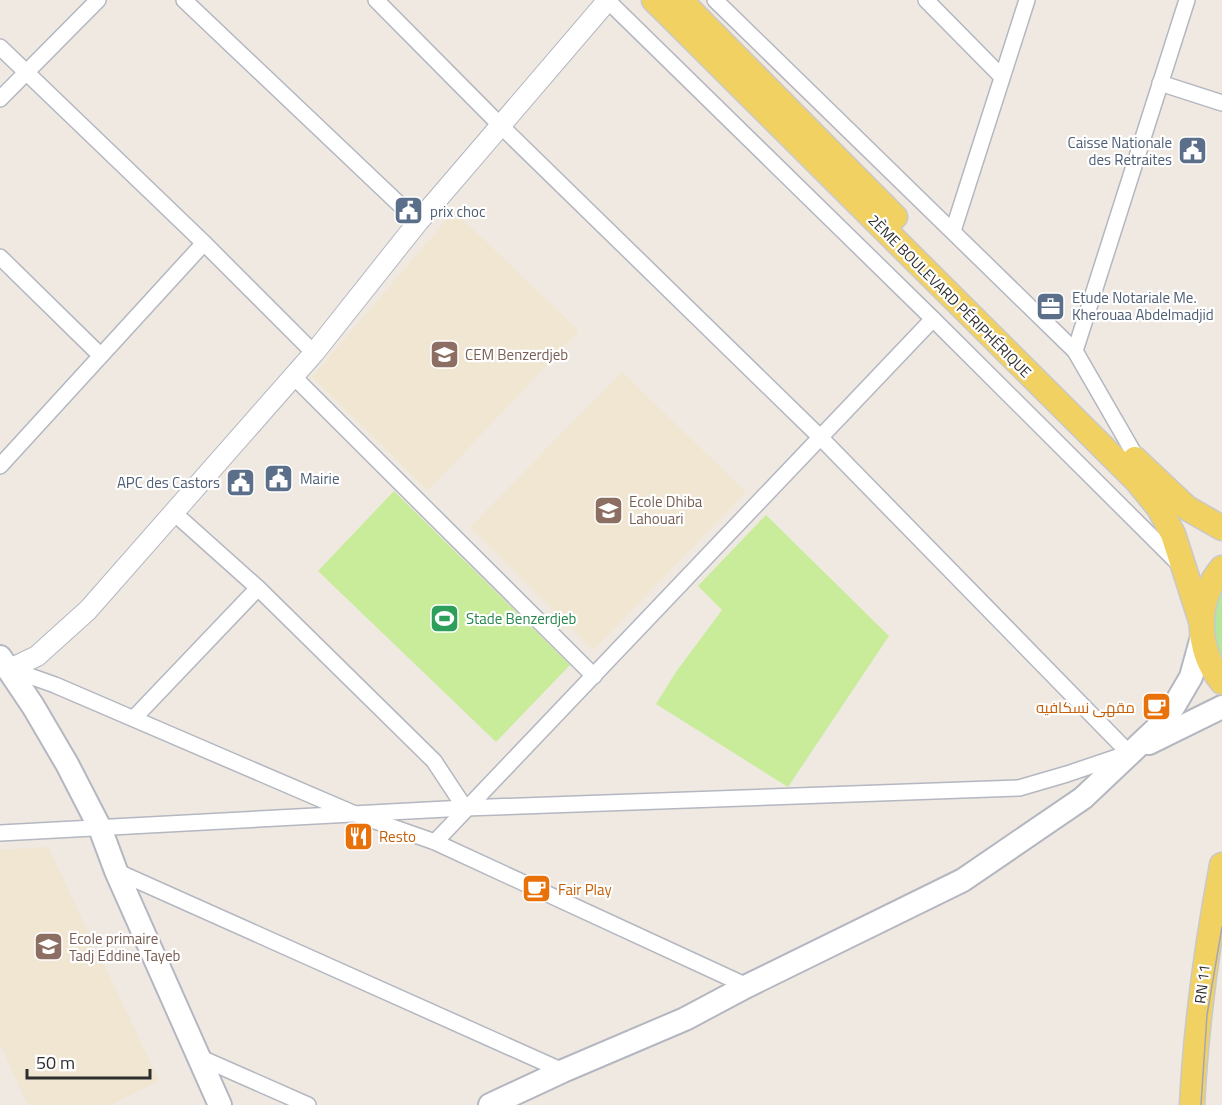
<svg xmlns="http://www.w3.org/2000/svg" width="1222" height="1105" viewBox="0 0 1222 1105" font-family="'Titillium Web',Cairo,sans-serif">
	<rect width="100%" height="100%" fill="#efe9e1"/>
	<g fill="#f0e6d1">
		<polygon points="454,211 579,331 428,491 312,377"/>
		<polygon points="622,372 746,492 593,650 470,527"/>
		<polygon points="48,847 159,1081 110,1105 28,1105 0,1044 0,850"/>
	</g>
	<path fill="#b6e59e" d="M1222,589V665C1210,638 1209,616 1222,589Z"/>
	<g fill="#c9ec9a">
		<polygon points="394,491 570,665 496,742 318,571"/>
		<polygon points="766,515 889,636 788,787 656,704 676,672 722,610 698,586"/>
	</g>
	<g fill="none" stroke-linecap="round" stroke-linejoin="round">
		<defs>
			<g id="minor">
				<polyline points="184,0 418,222"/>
				<polyline points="607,0 933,319 1180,565"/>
				<polyline points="715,0 1075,351 1139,462"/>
				<polyline points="926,0 1002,77"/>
				<polyline points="0,47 204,243 314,353"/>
				<polyline points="1160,83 1222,103"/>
				<polyline points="0,99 98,0"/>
				<polyline points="953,231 1027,0"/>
				<polyline points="0,257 100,355"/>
				<polyline points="1075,351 1187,0"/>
				<polyline points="294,377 594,676"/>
				<polyline points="0,466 204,243"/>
				<polyline points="173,512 258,588 434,761 465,808"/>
				<polyline points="6,671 10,669 55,685 355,814 435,842 747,986"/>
				<polyline points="134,718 258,588"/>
				<polyline points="0,833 465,808 1019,788 1067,774 1129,753 820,437 501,126 376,0"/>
				<polyline points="435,842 933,319"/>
				<polyline points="116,871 563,1071"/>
				<polyline points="199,1057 308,1105"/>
			</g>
			<polyline id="tertiary" points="10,669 37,656 88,610 314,353 418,222 608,0"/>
			<g id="secondary">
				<polyline points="0,657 33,706 67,764 100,828 116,871 220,1105"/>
				<polyline points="1149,743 1222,707"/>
				<polyline points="490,1105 563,1071 685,1019 747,986 963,880 1083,798 1157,728 1174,706 1191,677 1202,637"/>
			</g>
			<g id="primary">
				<polyline points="654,0 1137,481 1159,508 1173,534 1201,621"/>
				<polyline points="680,0 895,217"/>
				<polyline points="1135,459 1187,508 1222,528"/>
				<path d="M1222,568C1194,601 1196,649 1222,682"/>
				<path d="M1192,1105C1196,1024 1207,945 1222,865"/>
			</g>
		</defs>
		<use href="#minor" stroke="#b4b7c1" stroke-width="18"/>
		<use href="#tertiary" stroke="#b4b7c1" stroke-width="22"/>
		<use href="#secondary" stroke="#b4b7c1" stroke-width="26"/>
		<use href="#primary" stroke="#c9c9c9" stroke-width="27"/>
		<use href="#minor" stroke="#fff" stroke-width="15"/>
		<use href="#tertiary" stroke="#fff" stroke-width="20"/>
		<use href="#secondary" stroke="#fff" stroke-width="22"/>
		<use href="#primary" stroke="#f2d163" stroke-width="24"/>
		<polyline stroke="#a3a6b8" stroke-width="1.5" points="1201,1105 1207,1015 1222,927"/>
	</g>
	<defs>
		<symbol id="civic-square" viewBox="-11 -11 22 22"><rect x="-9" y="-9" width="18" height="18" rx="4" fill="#5c6f8a" stroke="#fff"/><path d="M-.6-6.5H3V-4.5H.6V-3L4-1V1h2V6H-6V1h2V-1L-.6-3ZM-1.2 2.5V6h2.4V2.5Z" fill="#fff"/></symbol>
		<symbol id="office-square" viewBox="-11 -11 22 22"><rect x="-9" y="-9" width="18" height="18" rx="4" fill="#5c6f8a" stroke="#fff"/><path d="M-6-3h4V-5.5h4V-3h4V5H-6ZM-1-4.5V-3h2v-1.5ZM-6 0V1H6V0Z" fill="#fff"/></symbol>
		<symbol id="school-square" viewBox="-11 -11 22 22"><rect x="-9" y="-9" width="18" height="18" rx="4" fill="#8d6e63" stroke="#fff"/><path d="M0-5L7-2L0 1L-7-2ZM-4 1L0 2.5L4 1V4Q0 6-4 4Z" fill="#fff"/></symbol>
		<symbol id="stadium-square" viewBox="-11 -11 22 22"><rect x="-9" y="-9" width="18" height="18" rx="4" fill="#2e9e5b" stroke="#fff"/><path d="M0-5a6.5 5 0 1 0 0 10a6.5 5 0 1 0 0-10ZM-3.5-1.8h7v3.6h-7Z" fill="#fff"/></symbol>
		<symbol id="cafe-square" viewBox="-11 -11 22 22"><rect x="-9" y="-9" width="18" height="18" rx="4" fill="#e8710a" stroke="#fff"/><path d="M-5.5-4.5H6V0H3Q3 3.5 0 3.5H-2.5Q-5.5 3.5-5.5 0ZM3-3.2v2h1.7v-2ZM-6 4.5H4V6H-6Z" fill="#fff"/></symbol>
		<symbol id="restaurant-square" viewBox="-11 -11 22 22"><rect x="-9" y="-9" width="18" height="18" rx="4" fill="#e8710a" stroke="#fff"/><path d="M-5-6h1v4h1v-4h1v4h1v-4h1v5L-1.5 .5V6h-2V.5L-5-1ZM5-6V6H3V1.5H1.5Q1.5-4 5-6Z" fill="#fff"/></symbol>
	</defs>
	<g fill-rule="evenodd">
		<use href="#civic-square" x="1176" y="134" width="33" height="33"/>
		<use href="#civic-square" x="392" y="194" width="33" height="33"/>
		<use href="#office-square" x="1034" y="290" width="33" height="33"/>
		<use href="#school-square" x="428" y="338" width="33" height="33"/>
		<use href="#civic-square" x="262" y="462" width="33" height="33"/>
		<use href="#civic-square" x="224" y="466" width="33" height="33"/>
		<use href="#school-square" x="592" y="494" width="33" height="33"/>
		<use href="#stadium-square" x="428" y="602" width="33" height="33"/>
		<use href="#cafe-square" x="1140" y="690" width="33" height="33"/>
		<use href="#restaurant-square" x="342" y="820" width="33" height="33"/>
		<use href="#cafe-square" x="520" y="872" width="33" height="33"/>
		<use href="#school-square" x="32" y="930" width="33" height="33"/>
	</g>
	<g text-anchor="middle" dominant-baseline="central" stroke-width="4.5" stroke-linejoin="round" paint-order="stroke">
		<g font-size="15" fill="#4e5e75" stroke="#fff" text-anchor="start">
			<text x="1172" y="142" text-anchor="end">Caisse Nationale<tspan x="1172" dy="17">des Retraites</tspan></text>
			<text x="430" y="211">prix choc</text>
			<text x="1072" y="297">Etude Notariale Me.<tspan x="1072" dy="17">Kherouaa Abdelmadjid</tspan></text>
			<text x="300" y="478">Mairie</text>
			<text x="220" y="482" text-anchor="end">APC des Castors</text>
		</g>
		<g font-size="15" fill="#2e2e2e" stroke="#fff">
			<text transform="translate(950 296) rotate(45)">2ÈME BOULEVARD PÉRIPHÉRIQUE</text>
			<text transform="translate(1202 984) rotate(-83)">RN 11</text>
		</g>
		<g font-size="15" fill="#785e54" stroke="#fff" text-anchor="start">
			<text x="465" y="354">CEM Benzerdjeb</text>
			<text x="629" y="501">Ecole Dhiba<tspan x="629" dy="17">Lahouari</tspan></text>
			<text x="69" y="938">Ecole primaire<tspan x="69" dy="17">Tadj Eddine Tayeb</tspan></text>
		</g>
		<g font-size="15" fill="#27864d" stroke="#fff" text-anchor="start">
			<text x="466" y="618">Stade Benzerdjeb</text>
		</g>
		<g font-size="15" fill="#c56008" stroke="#fff" text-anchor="start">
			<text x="1135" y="707" text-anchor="end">مقهى نسكافيه</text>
			<text x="379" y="836">Resto</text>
			<text x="558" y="889">Fair Play</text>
		</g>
	</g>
	<path d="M27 1069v9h123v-9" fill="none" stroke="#2e2e2e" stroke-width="3"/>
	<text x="36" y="1069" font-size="18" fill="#2e2e2e" stroke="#ffffff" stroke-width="4.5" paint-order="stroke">50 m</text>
</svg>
